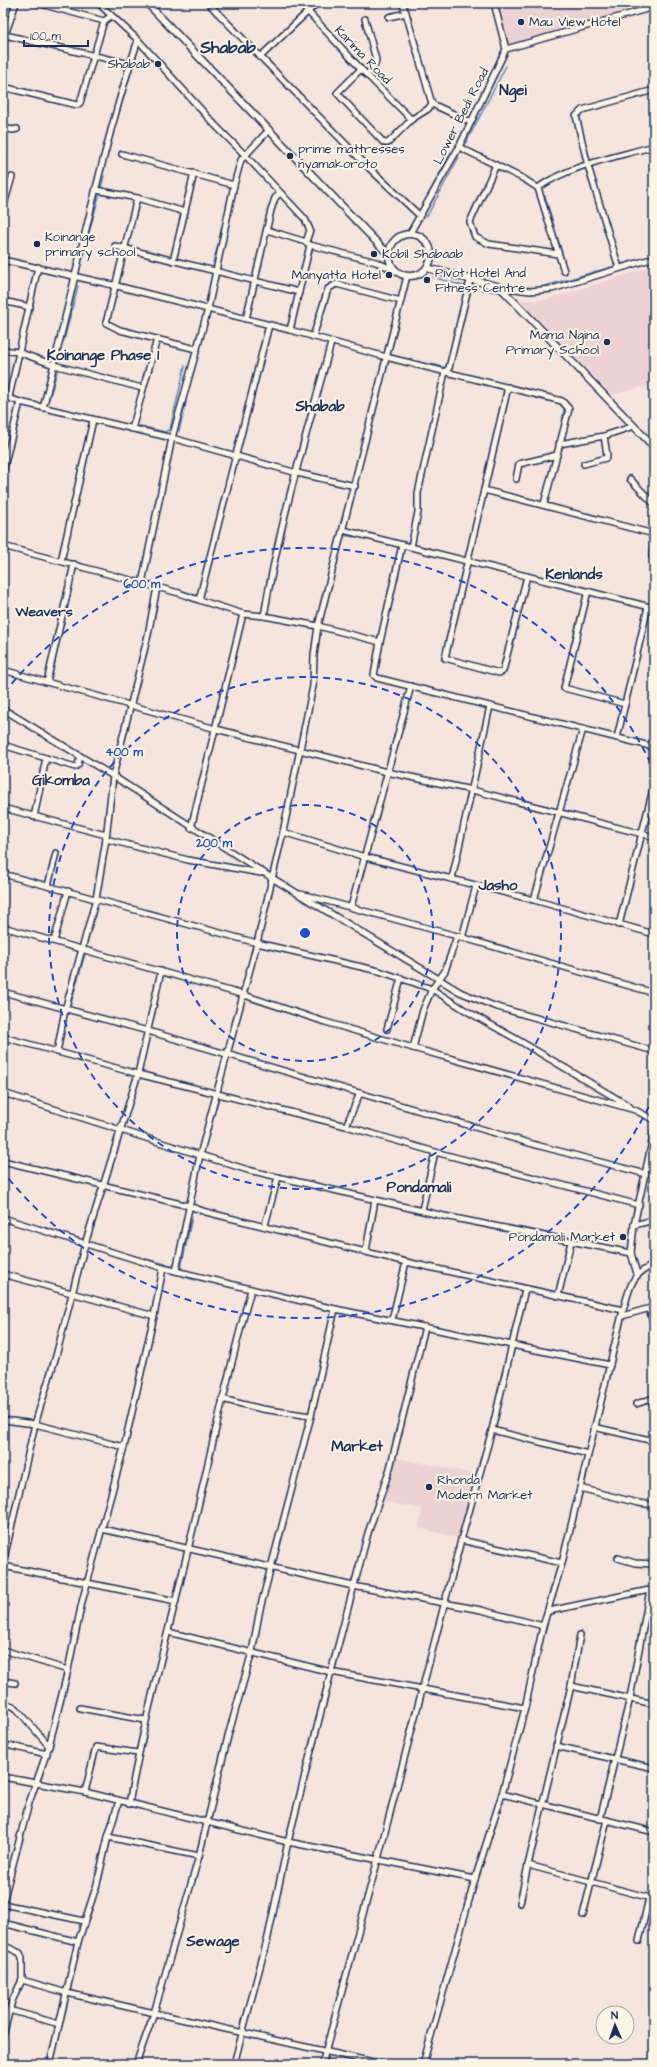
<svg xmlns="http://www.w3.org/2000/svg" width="657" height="2067" viewBox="0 0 657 2067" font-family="'Architects Daughter',sans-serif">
	<rect width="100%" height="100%" fill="#f5e5dd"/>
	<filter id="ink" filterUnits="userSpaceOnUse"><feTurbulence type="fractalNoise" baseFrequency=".025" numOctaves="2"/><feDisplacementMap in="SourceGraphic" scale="8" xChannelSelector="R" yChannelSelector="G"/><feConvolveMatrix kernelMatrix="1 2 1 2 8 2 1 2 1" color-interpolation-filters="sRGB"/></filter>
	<g filter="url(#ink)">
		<g fill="#edd2d4">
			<polygon points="494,3 654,3 654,5 508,48"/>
			<polygon points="654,266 654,384 611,395 520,300 545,300"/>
			<polygon points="397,1458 476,1474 458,1538 419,1528 422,1509 382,1501"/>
		</g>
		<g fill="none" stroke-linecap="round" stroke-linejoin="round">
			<g stroke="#6688b6" stroke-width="1.5">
				<polyline points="346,49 352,55"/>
				<polyline points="466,143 506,66"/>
				<polyline points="108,150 132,69"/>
				<polyline points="101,188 104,176"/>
				<polyline points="545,196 562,253"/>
				<polyline points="425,201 451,152"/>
				<polyline points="427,216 459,157"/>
				<polyline points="84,250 100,193"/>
				<polyline points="213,262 219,242"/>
				<polyline points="621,264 654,255"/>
				<polyline points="433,277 467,287"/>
				<polyline points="545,286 615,266"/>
				<polyline points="481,290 499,292"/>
				<polyline points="64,340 78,286"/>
				<polyline points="432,364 446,368"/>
				<polyline points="527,395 545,399"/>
				<polyline points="49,399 57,372"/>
				<polyline points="558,403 564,408 562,425"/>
				<polyline points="136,425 165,432 170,429 185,366"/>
				<polyline points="179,431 186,402"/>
				<polyline points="503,492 539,501"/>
				<polyline points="587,513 615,521"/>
				<polyline points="343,535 354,537"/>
				<polyline points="373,856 409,866"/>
				<polyline points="428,870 446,875"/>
				<polyline points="3,871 38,880"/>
				<polyline points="225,987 239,990"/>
				<polyline points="70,1007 85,954"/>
				<polyline points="40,1226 84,1240"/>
				<polyline points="88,1241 107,1248"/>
				<polyline points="78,1244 101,1251"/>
				<polyline points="107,1253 128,1260"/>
				<polyline points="126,1254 170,1265 175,1264 176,1260"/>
				<polyline points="181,1268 192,1217"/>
				<polyline points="164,1271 195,1280"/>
				<polyline points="56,2047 67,2005"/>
			</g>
			<defs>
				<g id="minor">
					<polyline points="16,3 5,35 130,64"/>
					<polyline points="37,3 104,21"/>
					<polyline points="98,3 138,40 215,125 245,155 305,219 310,230 306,242"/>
					<polyline points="208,3 369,168 419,215"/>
					<polyline points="300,3 361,69 409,117 412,119 428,109 432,104"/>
					<polyline points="402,3 406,13"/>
					<polyline points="389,17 406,13 432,104 471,122"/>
					<polyline points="365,19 376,60 375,65 367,75"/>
					<polyline points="3,43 5,35"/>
					<polyline points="506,49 654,7"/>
					<polyline points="260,57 317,3"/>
					<polyline points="361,69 337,93 384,143 388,143 412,119"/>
					<polyline points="3,87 77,105 80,103 104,21 111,16"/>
					<polyline points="3,128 13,130 17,129"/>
					<polyline points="459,147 524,179 538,188 564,271"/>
					<polyline points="122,154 234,185"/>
					<polyline points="496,165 470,222 475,237 489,244 558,254"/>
					<path d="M538,188C569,165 617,157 654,146"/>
					<polyline points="96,190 137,198 185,212"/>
					<polyline points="137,198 106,323 120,330 196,349"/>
					<polyline points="3,208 12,177"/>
					<polyline points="267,230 306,242 310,245 376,262 396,271"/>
					<polyline points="410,233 459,147 506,49 494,3"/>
					<polyline points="115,246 299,292"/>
					<polyline points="3,260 117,286 290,330 386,357 562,401 569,409 544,504"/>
					<polyline points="173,261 194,173"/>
					<polyline points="619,268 588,166 576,116 582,110 654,90"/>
					<polyline points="500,287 530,291 552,289 654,258"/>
					<polyline points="3,301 30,307"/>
					<polyline points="246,319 271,210 275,198 280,193"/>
					<polyline points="290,330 310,245"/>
					<polyline points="313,337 328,289 336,284 401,301"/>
					<path d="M331,343C307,433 279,524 264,616L318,626L380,642L402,545"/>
					<polyline points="3,350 18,352 54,365 142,388"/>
					<polyline points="508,387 484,490 654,534"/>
					<polyline points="3,396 20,402 172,438 297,473 355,486"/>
					<polyline points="9,397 38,267"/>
					<path d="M43,408C75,285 98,160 138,40"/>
					<polyline points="132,429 157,339"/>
					<polyline points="559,444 604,436 634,426"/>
					<polyline points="584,464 606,458 607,455 604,436"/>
					<polyline points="3,471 20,402"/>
					<polyline points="516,479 519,464 557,455"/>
					<polyline points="630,479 654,504"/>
					<polyline points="484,490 445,658 499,673 503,671 527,576"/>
					<polyline points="343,530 654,608"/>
					<polyline points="3,546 179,593 199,600 269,325"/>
					<polyline points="411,547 418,512 418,493 445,372 449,368 470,280"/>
					<polyline points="652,556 654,534"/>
					<polyline points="61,561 93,420"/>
					<polyline points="142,583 172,438 208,309 234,185 241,160 268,131"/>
					<polyline points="588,591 564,688 625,704"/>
					<polyline points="199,600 243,614 264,616"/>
					<polyline points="380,642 374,675 377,678 654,747"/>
					<polyline points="3,670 216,729 387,772 472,790 654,837"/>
					<polyline points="47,682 74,564"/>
					<polyline points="3,709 113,776 272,878 460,992 494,1006 654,1051"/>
					<polyline points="617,738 648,607"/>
					<polyline points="3,745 75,767 78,765 80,756"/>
					<polyline points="3,808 106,835"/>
					<polyline points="34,817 46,758"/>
					<polyline points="191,828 243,614"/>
					<polyline points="283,832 365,857 534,900 654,934"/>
					<polyline points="106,839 188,860 261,873"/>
					<polyline points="3,874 257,943 379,971 432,989 445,971 457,936"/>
					<polyline points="452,879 490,706"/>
					<polyline points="48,886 56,853"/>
					<polyline points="301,894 457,936 654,993"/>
					<polyline points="534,900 583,729"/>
					<polyline points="351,907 411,686"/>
					<polyline points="619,925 654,785"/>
					<polyline points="3,927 244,995 322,1021 413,1048 635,1110 654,1120"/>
					<polyline points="462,938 476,886"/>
					<polyline points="54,941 68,891"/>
					<polyline points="3,992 148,1031 536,1145 646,1174"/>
					<polyline points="387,1029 401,978"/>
					<polyline points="3,1037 138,1074 346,1126 435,1152 639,1205"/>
					<polyline points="413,1048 423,1010 432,989 465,1010 518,1040 629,1106"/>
					<polyline points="57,1052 65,1010 96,899 106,839 113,776 148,635 157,587"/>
					<polyline points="3,1093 248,1170 444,1216 631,1253"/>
					<polyline points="346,1126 360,1093"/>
					<polyline points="3,1161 189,1206 206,1212 406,1262 623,1310"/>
					<polyline points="422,1210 435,1152"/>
					<polyline points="3,1218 163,1268 335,1309 512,1345 525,1289"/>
					<polyline points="265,1225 278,1177"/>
					<polyline points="634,1225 654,1220"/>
					<polyline points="366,1251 375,1200"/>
					<path d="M654,1265C629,1275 631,1287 623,1310L562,1563L543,1626L525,1708L502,1794L654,1832"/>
					<polyline points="176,1271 200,1155 257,943 283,832 313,686 314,655 318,626 407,276"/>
					<polyline points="3,1274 154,1316"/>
					<polyline points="637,1274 631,1253 634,1225 654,1132"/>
					<polyline points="558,1296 571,1242"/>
					<polyline points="335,1309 311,1416 260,1609 252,1652 228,1736 199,1856 154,2013 382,2064"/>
					<polyline points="649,1309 654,1325"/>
					<polyline points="622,1316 654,1307"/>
					<polyline points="392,1320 406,1262"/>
					<polyline points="222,1399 262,1409 311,1416"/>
					<polyline points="636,1404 654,1398"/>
					<polyline points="3,1420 35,1424 124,1447"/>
					<polyline points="594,1427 654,1441"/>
					<polyline points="492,1430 588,1454"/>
					<polyline points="580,1488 638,1503 654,1505"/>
					<polyline points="102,1529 353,1586 481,1610 543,1626"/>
					<polyline points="461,1540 562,1563"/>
					<polyline points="618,1558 635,1563 654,1564"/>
					<polyline points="3,1563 35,1424 56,1356 85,1244 138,1074 161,971"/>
					<polyline points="3,1566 176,1601"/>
					<polyline points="549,1611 654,1589"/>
					<polyline points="168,1632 331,1672 525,1708"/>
					<polyline points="3,1650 68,1670"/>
					<polyline points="3,1681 15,1683"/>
					<polyline points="571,1686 580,1635"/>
					<polyline points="3,1703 13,1706 17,1709 49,1746"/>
					<polyline points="654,1704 571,1686 528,1865 654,1899"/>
					<polyline points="80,1708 145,1720"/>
					<polyline points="11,1746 47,1754"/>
					<polyline points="556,1746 654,1768"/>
					<polyline points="3,1777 85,1792 288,1842 475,1879"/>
					<polyline points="85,1792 96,1747 138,1753"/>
					<path d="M129,1804C144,1720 167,1637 187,1554C208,1466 226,1377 251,1290"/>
					<polyline points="600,1819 630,1698 650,1590"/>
					<polyline points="108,1837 199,1856"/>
					<polyline points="3,1902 29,1803 49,1746 68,1670 82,1602 124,1447 154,1316 163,1268"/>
					<polyline points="520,1903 528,1865"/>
					<polyline points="3,1904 84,1921"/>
					<polyline points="583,1915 607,1820"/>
					<polyline points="3,1923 78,1942"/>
					<polyline points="639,1941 649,1898"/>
					<polyline points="3,1945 20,1953 22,1958 22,1980 12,2001 3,2036"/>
					<polyline points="22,1980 67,1993 154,2013 136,2064"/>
					<polyline points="9,2010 59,2024"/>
					<polyline points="50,2064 78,1942 97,1884 108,1837 119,1801"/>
					<polyline points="234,2064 268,1937 288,1842 331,1672 368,1533 390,1468 425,1327"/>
					<polyline points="322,2064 378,1859 461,1540 492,1430 512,1345 610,1365"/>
					<polyline points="423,2064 475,1879 502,1794"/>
				</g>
				<g id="tertiary">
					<polyline points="147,3 388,254"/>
					<circle cx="410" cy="255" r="21"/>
					<polyline points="427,268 500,287 654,447"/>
				</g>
			</defs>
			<use href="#minor" stroke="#1b2f5e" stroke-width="8"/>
			<use href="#tertiary" stroke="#1b2f5e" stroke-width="9"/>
			<use href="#minor" stroke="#fcf5e5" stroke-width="5"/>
			<use href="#tertiary" stroke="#fcf5e5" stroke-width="6"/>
		</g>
	</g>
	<g fill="none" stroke="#1d4ed8" stroke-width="2" stroke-dasharray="7 5">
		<circle cx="305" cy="933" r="128"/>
		<circle cx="305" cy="933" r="256"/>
		<path d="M654 1096A385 385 0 0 1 4 1173M4 693A385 385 0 0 1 654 770"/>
	</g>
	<g fill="#1b2f5e" stroke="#fcf5e5" stroke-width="1.5">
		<circle cx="521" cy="22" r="4"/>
		<circle cx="158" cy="64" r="4"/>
		<circle cx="290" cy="156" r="4"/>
		<circle cx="37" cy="244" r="4"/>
		<circle cx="374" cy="254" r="4"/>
		<circle cx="389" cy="275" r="4"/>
		<circle cx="427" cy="280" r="4"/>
		<circle cx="607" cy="342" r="4"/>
		<circle cx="623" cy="1237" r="4"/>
		<circle cx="429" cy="1487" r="4"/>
	</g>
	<g text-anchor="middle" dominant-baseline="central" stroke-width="4" stroke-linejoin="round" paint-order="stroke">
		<g font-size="13" fill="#1b2f5e" stroke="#fcf5e5" text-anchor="start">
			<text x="529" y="22">Mau View Hotel</text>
			<text x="150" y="64" text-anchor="end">Shabab</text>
			<text x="298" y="149">prime mattresses<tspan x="298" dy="15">nyamakoroto</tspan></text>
			<text x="45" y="237">Koinange<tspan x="45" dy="15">primary school</tspan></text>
			<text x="382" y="254">Kobil Shabaab</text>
			<text x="435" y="273">Pivot Hotel And<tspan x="435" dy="15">Fitness Centre</tspan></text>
			<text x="381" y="275" text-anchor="end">Manyatta Hotel</text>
			<text x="599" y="335" text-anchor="end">Mama Ngina<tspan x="599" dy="15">Primary School</tspan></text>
			<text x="615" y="1237" text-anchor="end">Pondamali Market</text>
			<text x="437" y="1480">Rhonda<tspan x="437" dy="15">Modern Market</tspan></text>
		</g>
		<g font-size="13" fill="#1b2f5e" stroke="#fcf5e5">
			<text transform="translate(363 55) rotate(46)">Karima Road</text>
			<text transform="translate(461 116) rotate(-63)">Lower Bedi Road</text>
		</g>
		<g font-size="14" font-weight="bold" fill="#1b2f5e" stroke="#fcf5e5">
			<text x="44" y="612">Weavers</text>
		</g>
		<g font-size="15" font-weight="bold" fill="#1b2f5e" stroke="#fcf5e5">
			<text x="513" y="90">Ngei</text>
			<text x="103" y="355">Koinange Phase 1</text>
			<text x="320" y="406">Shabab</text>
			<text x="574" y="574">Kenlands</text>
			<text x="61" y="780">Gikomba</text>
			<text x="498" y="885">Jasho</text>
			<text x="419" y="1187">Pondamali</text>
			<text x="357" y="1446">Market</text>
			<text x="213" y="1941">Sewage</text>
		</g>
		<g font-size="17" font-weight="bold" fill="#1b2f5e" stroke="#fcf5e5">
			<text x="228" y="48">Shabab</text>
		</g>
	</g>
	<circle cx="305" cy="933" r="6" fill="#1d4ed8" stroke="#fcf5e5" stroke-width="2"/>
	<g font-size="12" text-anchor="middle" font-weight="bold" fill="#1d4ed8" stroke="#fcf5e5" stroke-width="4" stroke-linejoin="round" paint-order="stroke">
		<text x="142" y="588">600 m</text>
		<text x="124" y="756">400 m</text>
		<text x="214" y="847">200 m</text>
	</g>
	<rect width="657" height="2067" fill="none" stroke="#fcf5e5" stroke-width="16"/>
	<rect x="8" y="8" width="641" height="2051" fill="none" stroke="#1b2f5e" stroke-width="1.5" filter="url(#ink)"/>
	<g transform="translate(615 2025) rotate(358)"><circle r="19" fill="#fcf5e5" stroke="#a2a6af"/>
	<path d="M0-3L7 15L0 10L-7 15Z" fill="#1b2f5e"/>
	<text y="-6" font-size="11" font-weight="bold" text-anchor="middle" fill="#1b2f5e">N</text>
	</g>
	<path d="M24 40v6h64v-6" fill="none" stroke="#1b2f5e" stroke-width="2"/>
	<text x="30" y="40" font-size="12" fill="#1b2f5e" stroke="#fcf5e5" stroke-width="3" paint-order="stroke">100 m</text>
</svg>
